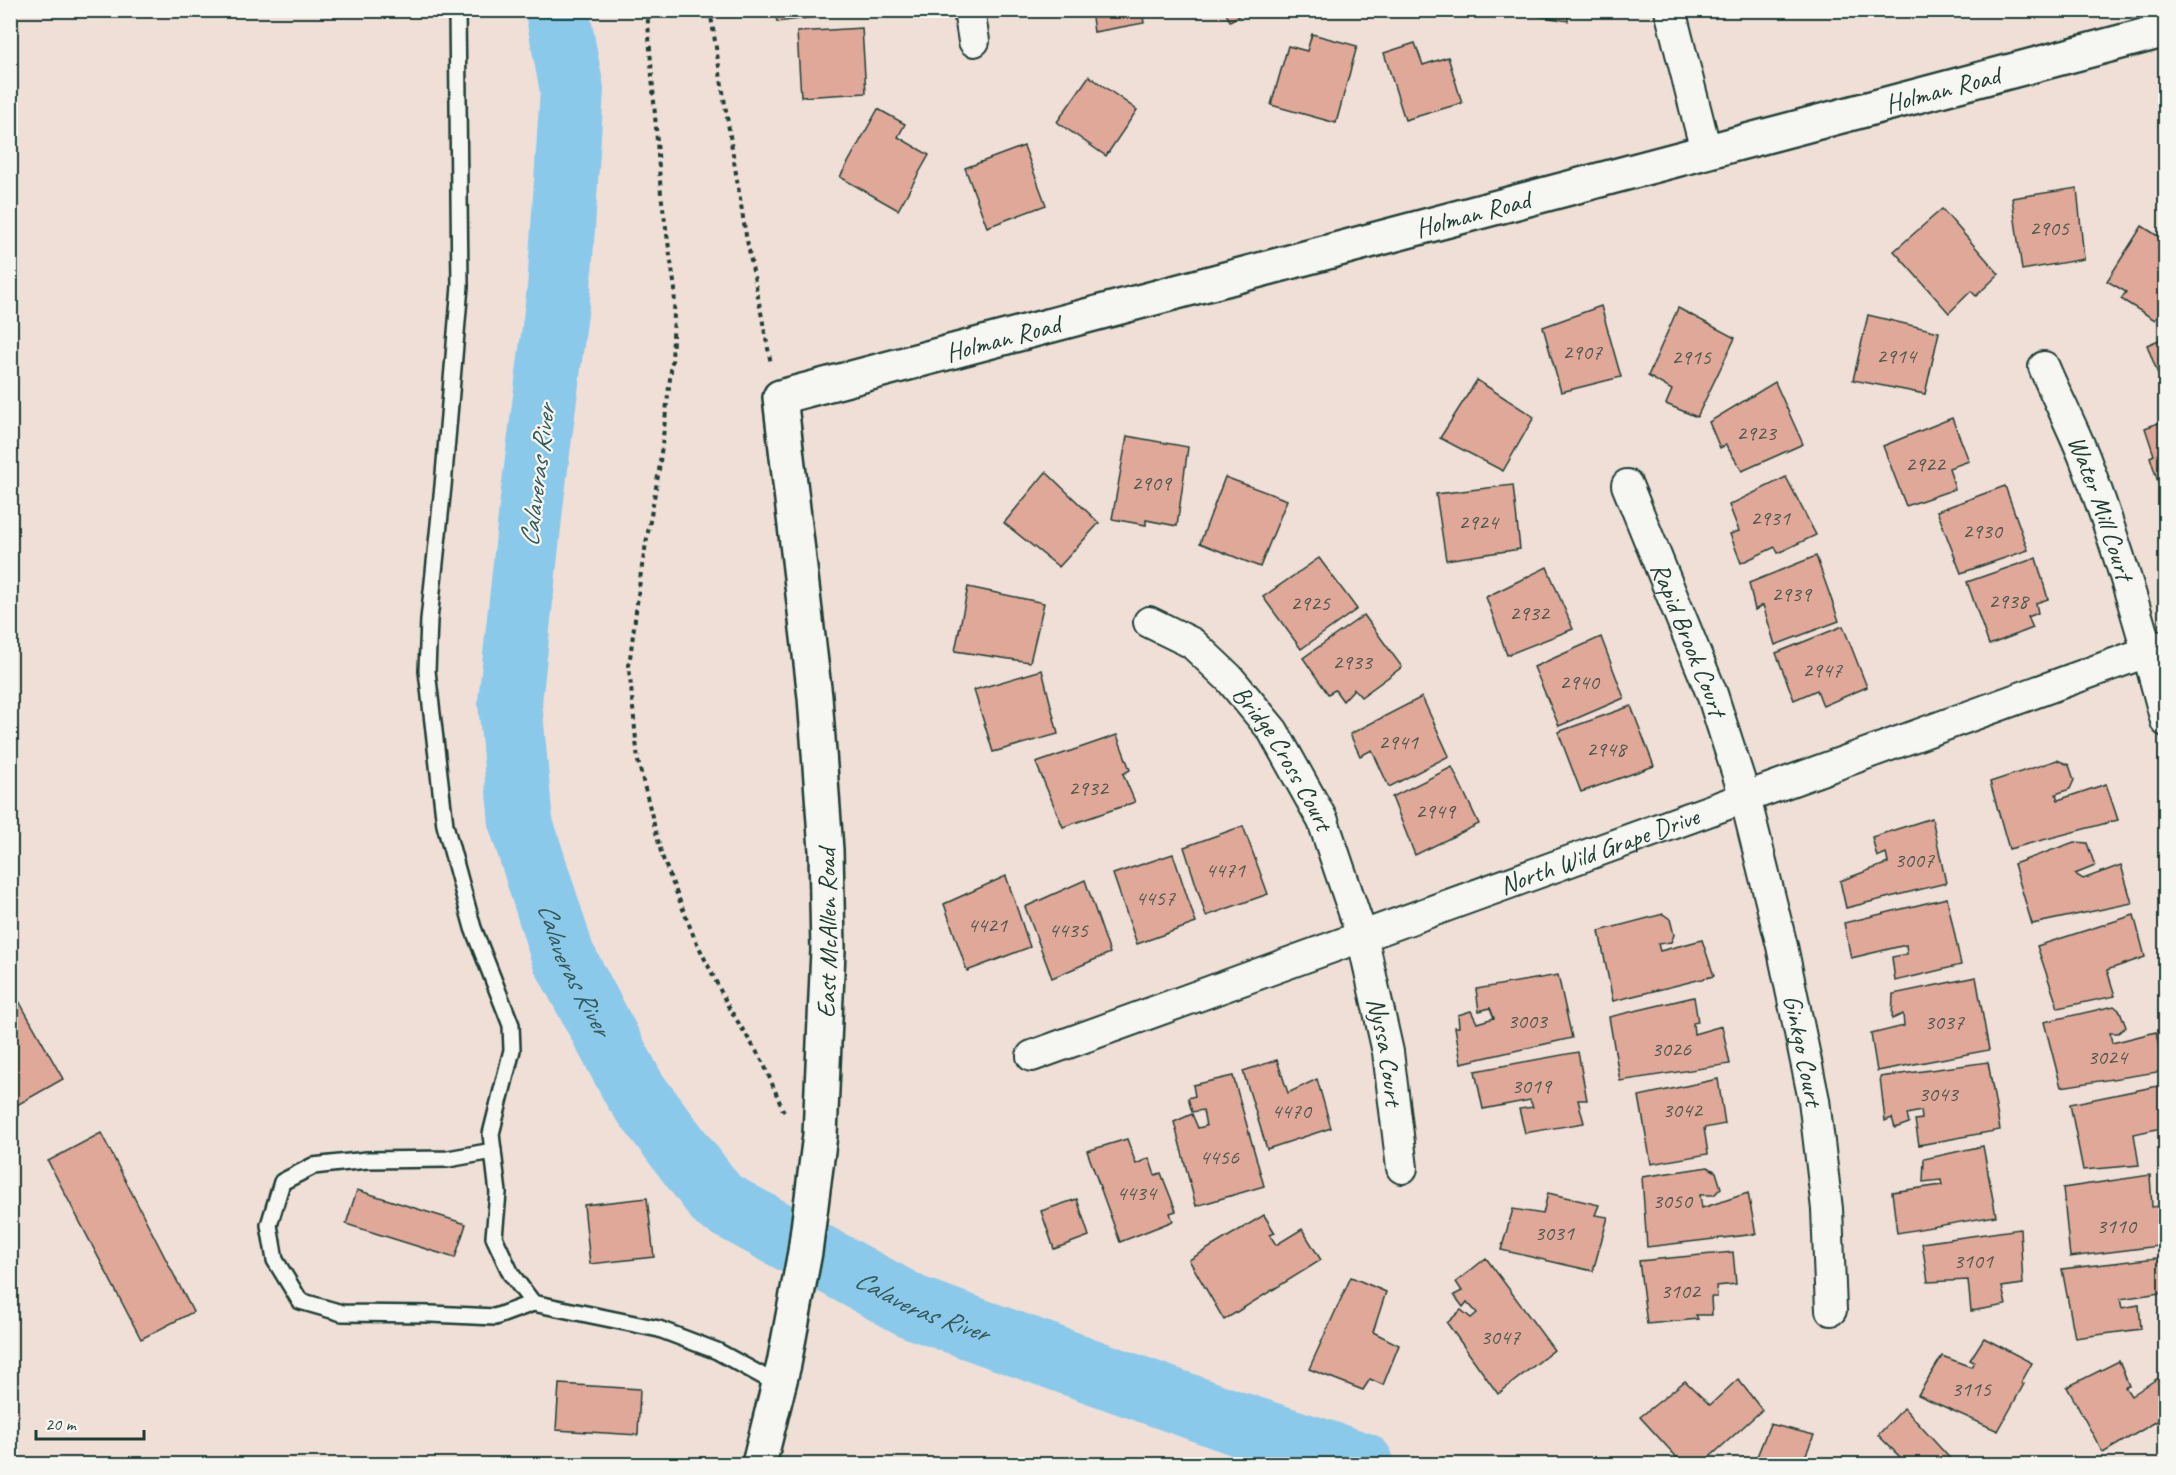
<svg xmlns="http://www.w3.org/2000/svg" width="2176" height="1475" viewBox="0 0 2176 1475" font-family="Caveat,sans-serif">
	<rect width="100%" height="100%" fill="#efdfd7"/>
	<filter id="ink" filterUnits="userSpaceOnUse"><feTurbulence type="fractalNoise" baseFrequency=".0167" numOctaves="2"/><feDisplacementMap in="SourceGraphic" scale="12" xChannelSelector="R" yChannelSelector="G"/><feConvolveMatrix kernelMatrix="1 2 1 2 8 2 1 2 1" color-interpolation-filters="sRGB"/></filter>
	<g filter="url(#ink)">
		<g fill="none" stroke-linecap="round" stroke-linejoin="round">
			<path stroke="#8bc9eb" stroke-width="64" id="s1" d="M557,10L572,90L559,289L532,499L510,702L521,823L563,956L635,1091L718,1201L913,1307L1239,1424L1362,1464"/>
		</g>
		<g fill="#e0a899" stroke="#1f3d34" stroke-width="1.5">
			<polygon points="775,10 873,10 777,22"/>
			<polygon points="1091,10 1142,10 1144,23 1094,32"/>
			<polygon points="1224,10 1249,10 1230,21"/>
			<polygon points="1502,10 1569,10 1568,21"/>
			<polygon points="862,28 866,93 801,97 797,32"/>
			<polygon points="1312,34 1357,46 1336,123 1271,105 1288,46 1307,51"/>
			<polygon points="1415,43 1423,65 1448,57 1462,103 1405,120 1384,53"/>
			<polygon points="1089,76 1137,110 1106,156 1057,122"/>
			<polygon points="878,109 905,124 898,137 929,155 898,210 840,177"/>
			<polygon points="1024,146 1046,205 987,227 965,168"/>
			<polygon points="2077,188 2084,259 2022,270 2012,198"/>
			<polygon points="1942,209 1999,274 1976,296 1971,291 1949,313 1894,251"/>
			<polygon points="2142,226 2166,241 2166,305 2155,320 2121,299 2126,292 2107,281"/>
			<polygon points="1601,306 1621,377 1561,392 1543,327"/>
			<polygon points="1678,308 1735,338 1697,417 1666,404 1672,390 1648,376"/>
			<polygon points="1868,315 1939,332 1925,394 1853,380"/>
			<polygon points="2166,337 2166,393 2165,393 2147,345"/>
			<polygon points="1477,380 1534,417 1503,471 1440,438"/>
			<polygon points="1775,382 1803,444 1742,471 1726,445 1720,448 1709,422"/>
			<polygon points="1952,418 1969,461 1949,468 1955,489 1906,506 1883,446"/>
			<polygon points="2166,420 2166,482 2159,485 2150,457 2154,455 2145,428"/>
			<polygon points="1127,436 1188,447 1177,526 1146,520 1146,525 1112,519"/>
			<polygon points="1046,472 1099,523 1059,567 1004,523"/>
			<polygon points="1225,477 1287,500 1260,567 1200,543"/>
			<polygon points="1786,477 1816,535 1778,553 1775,547 1741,563 1730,534 1739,531 1729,505"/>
			<polygon points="1513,485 1520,549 1446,560 1436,494"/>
			<polygon points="2005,486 2028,550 1961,573 1937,511"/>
			<polygon points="1816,556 1839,621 1775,645 1763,605 1755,610 1749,583"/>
			<polygon points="1319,558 1357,609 1301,649 1263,597"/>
			<polygon points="2036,558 2048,599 2036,603 2038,613 2028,617 2033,628 1989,645 1967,582"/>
			<polygon points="1547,567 1573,629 1507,655 1486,597"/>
			<polygon points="968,587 1044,603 1030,662 955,651"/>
			<polygon points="1364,615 1402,667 1361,697 1354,689 1343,701 1335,690 1328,694 1303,658"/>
			<polygon points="1843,626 1867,687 1823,706 1817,690 1794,700 1776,653"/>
			<polygon points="1601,637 1624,698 1559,726 1534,667"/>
			<polygon points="1042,670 1058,734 993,752 974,690"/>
			<polygon points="1422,697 1449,756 1389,787 1372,750 1360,756 1350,734"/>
			<polygon points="1631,706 1654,766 1581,792 1558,732"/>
			<polygon points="1117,735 1130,770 1123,774 1135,802 1063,827 1036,763"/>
			<polygon points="2057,760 2069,765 2074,780 2070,789 2056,794 2058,800 2106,784 2118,820 2009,849 1990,782"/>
			<polygon points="1452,767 1479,824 1415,855 1392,797"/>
			<polygon points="1932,818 1946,883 1846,908 1840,881 1888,863 1886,853 1877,857 1872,837"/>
			<polygon points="1243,826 1268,894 1206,916 1184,847"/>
			<polygon points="2074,842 2087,843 2095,866 2075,874 2083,879 2121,865 2132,903 2032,924 2014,864"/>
			<polygon points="1173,854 1196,923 1137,944 1113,874"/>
			<polygon points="1006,876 1030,947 967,971 944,904"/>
			<polygon points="1085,880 1110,953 1052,978 1025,907"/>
			<polygon points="1947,898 1961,965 1895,981 1892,957 1907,954 1906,945 1851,958 1844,923"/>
			<polygon points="1663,914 1670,919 1674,935 1671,942 1658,944 1660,951 1702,940 1714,976 1613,1001 1599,931"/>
			<polygon points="2134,915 2145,957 2107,970 2115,996 2058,1008 2037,946"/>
			<polygon points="1558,975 1572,1038 1461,1063 1455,1027 1459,1027 1458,1015 1471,1011 1477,1023 1494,1018 1490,1008 1479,1011 1476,989"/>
			<polygon points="1976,977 1989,1050 1877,1071 1871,1034 1904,1026 1903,1014 1892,1019 1893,994"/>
			<polygon points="1694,997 1698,1022 1693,1023 1694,1034 1722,1026 1730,1064 1620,1081 1609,1017"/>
			<polygon points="19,1001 63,1079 10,1109 10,1006"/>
			<polygon points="2114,1006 2120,1011 2126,1027 2118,1033 2110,1033 2112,1043 2156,1032 2164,1071 2061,1087 2044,1022"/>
			<polygon points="1578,1052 1587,1100 1578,1100 1584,1123 1525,1133 1519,1109 1533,1107 1530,1100 1483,1109 1475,1071"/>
			<polygon points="1277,1060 1288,1093 1317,1079 1331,1128 1267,1149 1243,1071"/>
			<polygon points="1988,1062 2000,1130 1919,1145 1915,1120 1922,1119 1921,1111 1907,1114 1909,1123 1895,1128 1892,1118 1885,1121 1880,1077"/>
			<polygon points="1233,1076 1264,1186 1196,1206 1174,1122 1192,1114 1198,1128 1206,1126 1203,1110 1192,1112 1188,1098 1195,1096 1193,1085"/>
			<polygon points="1718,1079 1725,1124 1704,1128 1708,1154 1651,1164 1639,1096"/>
			<polygon points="2163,1085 2166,1099 2166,1127 2134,1134 2139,1165 2083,1170 2070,1104"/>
			<polygon points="101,1133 193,1312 141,1339 48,1161"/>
			<polygon points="1127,1139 1136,1164 1149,1158 1155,1175 1161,1173 1176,1211 1170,1213 1173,1221 1120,1242 1087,1151"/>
			<polygon points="1983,1146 1996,1216 1897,1233 1892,1192 1942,1185 1941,1180 1923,1182 1924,1159"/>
			<polygon points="1708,1167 1716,1172 1721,1188 1714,1195 1700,1195 1702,1208 1748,1193 1756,1234 1647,1247 1642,1177"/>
			<polygon points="2150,1175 2152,1207 2166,1205 2166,1245 2070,1257 2063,1188"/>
			<polygon points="357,1190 466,1224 455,1258 346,1224"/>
			<polygon points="1548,1193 1599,1205 1595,1215 1608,1217 1593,1271 1501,1250 1513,1209 1543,1214"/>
			<polygon points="647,1198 654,1257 590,1264 584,1205"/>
			<polygon points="1077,1199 1089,1236 1054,1249 1041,1211"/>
			<polygon points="1264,1215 1275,1233 1270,1235 1276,1245 1302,1229 1321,1260 1224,1320 1189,1260"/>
			<polygon points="2020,1229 2023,1284 2002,1287 2006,1305 1971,1311 1968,1280 1928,1282 1922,1243"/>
			<polygon points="1733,1252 1736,1284 1716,1286 1717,1297 1711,1297 1712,1315 1696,1315 1698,1319 1647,1324 1639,1261"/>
			<polygon points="2165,1257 2166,1292 2120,1299 2122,1308 2139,1305 2141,1329 2075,1338 2062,1269"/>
			<polygon points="1486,1258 1554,1350 1498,1394 1447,1323 1461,1310 1471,1318 1477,1313 1467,1302 1463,1307 1454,1295 1462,1291 1456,1282"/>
			<polygon points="1351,1277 1386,1292 1373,1332 1399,1345 1383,1385 1370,1379 1363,1390 1309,1369"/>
			<polygon points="1984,1338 2032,1363 2021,1383 2024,1384 1998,1431 1918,1395 1942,1356 1971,1367 1974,1362 1970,1360"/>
			<polygon points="2119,1361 2129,1386 2125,1387 2131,1396 2158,1378 2166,1393 2166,1416 2103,1453 2067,1387"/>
			<polygon points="1738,1379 1762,1410 1702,1464 1683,1464 1640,1417 1685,1381 1710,1405"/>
			<polygon points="559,1384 640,1389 638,1435 556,1430"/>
			<polygon points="1904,1408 1955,1464 1897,1464 1903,1460 1878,1435"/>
			<polygon points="1770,1424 1814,1435 1802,1464 1754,1464"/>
		</g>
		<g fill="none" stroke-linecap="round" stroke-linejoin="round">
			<defs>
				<g id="service">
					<polyline points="457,10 460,286 443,486 429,620 427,671 445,825 473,928 511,1025 512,1050 491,1134 498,1193 494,1237 511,1274 533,1303 659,1329 717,1351 779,1385"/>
					<polyline points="493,1151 448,1159 367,1160 313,1166 282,1182 269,1225 275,1260 300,1301 342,1313 431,1314 495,1317 533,1303"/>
				</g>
				<g id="minor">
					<polyline points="969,10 974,41"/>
					<polyline points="1670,10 1706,151"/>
					<path id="s2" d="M2044,367C2057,398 2073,428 2085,459C2117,544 2143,632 2166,721"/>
					<path id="s3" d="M1627,485L1712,694L1745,797L1782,946L1814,1100L1827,1209L1831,1310"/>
					<path id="s4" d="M1149,622L1192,643L1229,678L1273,731L1323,821L1362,936L1388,1052L1402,1168"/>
					<path id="s5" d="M1032,1056L2166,645"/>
				</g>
				<g id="tertiary">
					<path id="s6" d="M759,1464L784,1364L805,1252L820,1135L828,950L826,850L815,697L780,397L2166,30"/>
				</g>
			</defs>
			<use href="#service" stroke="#1f3d34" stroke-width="20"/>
			<use href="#minor" stroke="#1f3d34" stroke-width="34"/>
			<use href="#tertiary" stroke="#1f3d34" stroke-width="38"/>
			<g stroke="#1f3d34" stroke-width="4" stroke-dasharray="4.5 4.5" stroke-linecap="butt">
				<polyline points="647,10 661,194 675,289 672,362 659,470 641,572 629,666 638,761 662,856 694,937 728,1006 763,1062 783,1110 785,1112"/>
				<polyline points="710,10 745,230 771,364"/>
			</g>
			<use href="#service" stroke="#f6f6f2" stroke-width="15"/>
			<use href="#minor" stroke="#f6f6f2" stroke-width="30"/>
			<use href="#tertiary" stroke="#f6f6f2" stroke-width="33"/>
		</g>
	</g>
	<g text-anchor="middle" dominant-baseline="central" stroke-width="4.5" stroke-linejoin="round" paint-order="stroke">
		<g font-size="22" fill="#4f584d">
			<text x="2049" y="228">2905</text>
			<text x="1582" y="352">2907</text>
			<text x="1896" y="356">2914</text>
			<text x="1691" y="357">2915</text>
			<text x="1756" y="433">2923</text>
			<text x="1925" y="464">2922</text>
			<text x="1151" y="483">2909</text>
			<text x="1770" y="518">2931</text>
			<text x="1478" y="522">2924</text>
			<text x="1982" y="531">2930</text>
			<text x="1791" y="594">2939</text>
			<text x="2008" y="601">2938</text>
			<text x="1310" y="603">2925</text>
			<text x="1529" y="613">2932</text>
			<text x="1352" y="662">2933</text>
			<text x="1822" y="670">2947</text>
			<text x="1579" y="682">2940</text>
			<text x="1398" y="742">2941</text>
			<text x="1606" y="749">2948</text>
			<text x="1088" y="788">2932</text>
			<text x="1435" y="811">2949</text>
			<text x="1914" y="860">3007</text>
			<text x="1225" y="870">4471</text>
			<text x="1155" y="898">4457</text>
			<text x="987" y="925">4421</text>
			<text x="1068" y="930">4435</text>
			<text x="1527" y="1021">3003</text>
			<text x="1944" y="1022">3037</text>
			<text x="1671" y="1049">3026</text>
			<text x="2107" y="1057">3024</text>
			<text x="1531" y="1086">3019</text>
			<text x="1938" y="1094">3043</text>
			<text x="1682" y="1110">3042</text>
			<text x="1291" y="1111">4470</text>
			<text x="1219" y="1157">4456</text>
			<text x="1136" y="1193">4434</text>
			<text x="1672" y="1201">3050</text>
			<text x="2116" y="1226">3110</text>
			<text x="1554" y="1233">3031</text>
			<text x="1973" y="1261">3101</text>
			<text x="1680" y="1291">3102</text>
			<text x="1500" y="1337">3047</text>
			<text x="1971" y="1389">3115</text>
		</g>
		<g font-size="26" fill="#1f3d34" stroke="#f6f6f2">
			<text stroke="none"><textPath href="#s6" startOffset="2278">Holman Road</textPath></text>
			<text stroke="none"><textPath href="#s6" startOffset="1792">Holman Road</textPath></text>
			<text stroke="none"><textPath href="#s6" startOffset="1306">Holman Road</textPath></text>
			<text stroke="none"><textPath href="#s2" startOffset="152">Water Mill Court</textPath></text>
			<text stroke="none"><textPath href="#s3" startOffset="166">Rapid Brook Court</textPath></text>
			<text stroke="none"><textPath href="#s4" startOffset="196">Bridge Cross Court</textPath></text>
			<text stroke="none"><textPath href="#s5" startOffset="603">North Wild Grape Drive</textPath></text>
			<text stroke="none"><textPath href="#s6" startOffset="537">East McAllen Road</textPath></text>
			<text stroke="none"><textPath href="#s4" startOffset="510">Nyssa Court</textPath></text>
			<text stroke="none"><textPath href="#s3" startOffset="594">Ginkgo Court</textPath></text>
		</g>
		<g font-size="27" font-style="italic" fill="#355959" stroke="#f6f6f2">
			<text transform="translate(537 476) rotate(-83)">Calaveras River</text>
			<text stroke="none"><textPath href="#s1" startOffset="974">Calaveras River</textPath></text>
			<text stroke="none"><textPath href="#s1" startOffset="1478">Calaveras River</textPath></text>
		</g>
	</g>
	<rect width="2176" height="1475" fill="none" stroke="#f6f6f2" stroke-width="36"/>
	<rect x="18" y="18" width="2140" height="1439" fill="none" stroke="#1f3d34" stroke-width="2" filter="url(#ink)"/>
	<path d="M36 1430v9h108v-9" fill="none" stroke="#1f3d34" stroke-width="3"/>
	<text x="45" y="1430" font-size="18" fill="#1f3d34" stroke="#f6f6f2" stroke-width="4.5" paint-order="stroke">20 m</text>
</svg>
